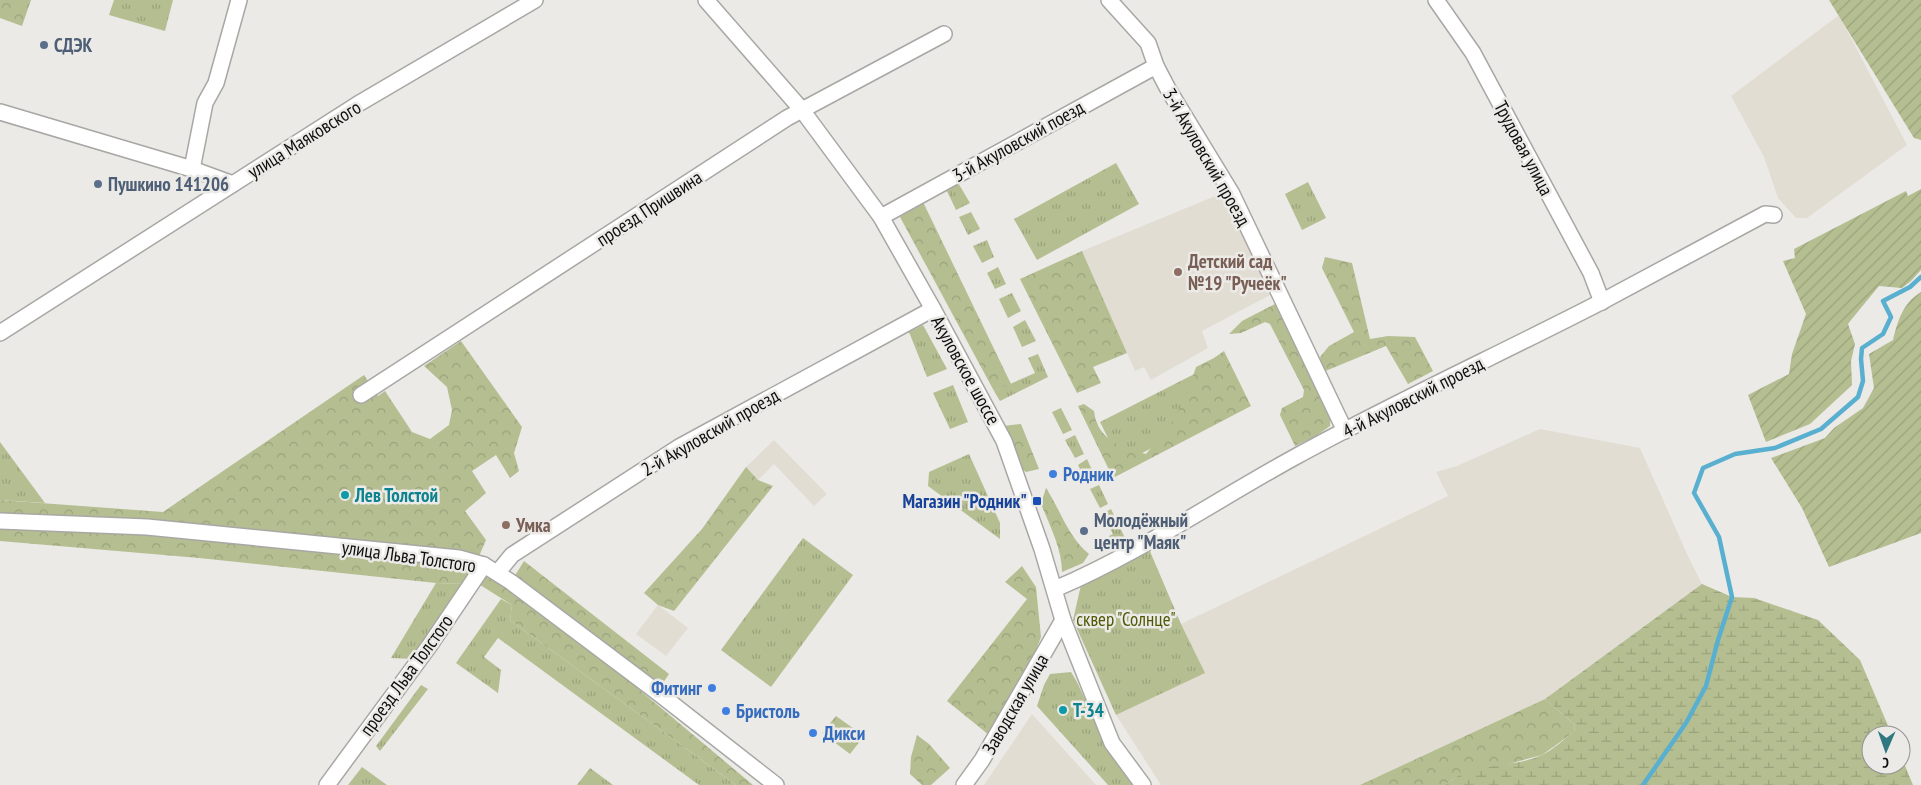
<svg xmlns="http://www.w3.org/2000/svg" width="1921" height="785" viewBox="0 0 1921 785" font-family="'PT Sans Narrow',sans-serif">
	<defs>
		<pattern id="grass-tufts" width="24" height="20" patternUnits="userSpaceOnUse" patternTransform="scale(1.25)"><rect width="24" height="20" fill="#b5be91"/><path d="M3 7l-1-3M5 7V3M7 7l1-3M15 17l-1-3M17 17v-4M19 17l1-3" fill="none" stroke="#9aa27c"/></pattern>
		<pattern id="forest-crowns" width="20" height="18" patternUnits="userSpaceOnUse" patternTransform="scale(1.25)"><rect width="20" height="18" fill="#b5be91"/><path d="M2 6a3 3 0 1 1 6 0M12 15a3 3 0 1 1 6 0" fill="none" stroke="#9aa27c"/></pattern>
		<pattern id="wetland-marsh" width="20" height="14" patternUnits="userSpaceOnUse" patternTransform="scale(1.25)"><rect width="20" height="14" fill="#b5be91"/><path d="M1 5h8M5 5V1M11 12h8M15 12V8" fill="none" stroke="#9aa27c"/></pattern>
		<pattern id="garden-furrows" width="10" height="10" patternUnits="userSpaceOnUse" patternTransform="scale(1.25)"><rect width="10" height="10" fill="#b5be91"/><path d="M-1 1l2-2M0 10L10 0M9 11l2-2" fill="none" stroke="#9aa27c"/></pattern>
	</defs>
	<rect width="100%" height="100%" fill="#ebeae7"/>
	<g fill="#e2ddd3">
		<polygon points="1839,15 1907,145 1807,218 1796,218 1778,198 1764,157 1731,96"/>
		<polygon points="1225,192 1274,293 1202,331 1208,348 1151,380 1144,367 1135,371 1082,251"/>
		<polygon points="1540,429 1640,448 1688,556 1702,584 1545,699 1360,785 1161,785 1116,715 1204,673 1181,624 1448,496 1436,472 1457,466"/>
		<polygon points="774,440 827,494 814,506 774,464 758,480 746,467"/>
		<polygon points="658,605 688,628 666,656 636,634"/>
		<polygon points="1032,714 1096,785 984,785"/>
	</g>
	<g fill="url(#grass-tufts)">
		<polygon points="114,0 173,0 165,31 109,15"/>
		<polygon points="1116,163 1139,204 1037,260 1014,219"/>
		<polygon points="957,181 970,203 956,210 947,191 941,194 938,191"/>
		<polygon points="1308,182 1326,218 1302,230 1285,194"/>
		<polygon points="971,212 980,229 968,235 959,217"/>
		<polygon points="987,240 994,257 982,263 973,246"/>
		<polygon points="998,267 1006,284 995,289 987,273"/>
		<polygon points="1012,293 1021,311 1008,318 999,299"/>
		<polygon points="1025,320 1036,341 1022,347 1013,327"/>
		<polygon points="923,325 947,369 927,377 909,332"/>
		<polygon points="1038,354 1048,377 1000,401 994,391 1035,373 1028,358"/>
		<polygon points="1216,363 1237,404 1121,464 1100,422"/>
		<polygon points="953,385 968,422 950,429 933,393"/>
		<polygon points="1061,408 1072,430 1063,434 1052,412"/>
		<polygon points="1075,435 1084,454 1075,458 1065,440"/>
		<polygon points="0,442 45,503 0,500"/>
		<polygon points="969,454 1000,523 1000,539 928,486 929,472"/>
		<polygon points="1087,459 1096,479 1087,483 1078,465"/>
		<polygon points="1099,485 1108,504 1100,508 1090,489"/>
		<polygon points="1111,509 1125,538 1113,544 1109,536 1113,534 1102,514"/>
		<polygon points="803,538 853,575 771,687 721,650"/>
		<polygon points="1149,549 1181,624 1205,673 1116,715 1073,620 1081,585"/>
		<polygon points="436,583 467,584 413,659 391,658"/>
		<polygon points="501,599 512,605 510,620 736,785 699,785 498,638 484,657 501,670 498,693 456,663"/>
		<polygon points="1071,672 1077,682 1108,749 1132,785 1108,785 1037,706 1044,685 1050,674"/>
		<polygon points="421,685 428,689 380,751 376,746"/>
		<polygon points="836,716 864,736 850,754 822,733"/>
		<polygon points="362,767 387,785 348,785"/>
		<polygon points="590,768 613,785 577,785"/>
	</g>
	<g fill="url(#forest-crowns)">
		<polygon points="0,0 31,0 22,26 0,18"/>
		<polygon points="923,202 1011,384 994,391 900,217"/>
		<polygon points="1082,251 1127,353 1093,367 1101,383 1077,393 1020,279"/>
		<polygon points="1325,257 1352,263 1370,339 1388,336 1415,337 1433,371 1408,384 1386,346 1323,372 1320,357 1329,346 1354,332 1322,268"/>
		<polygon points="1279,302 1331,411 1330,426 1316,436 1295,446 1280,415 1282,408 1303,397 1304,390 1270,324 1265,322 1241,333 1229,334 1242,321"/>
		<polygon points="461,341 522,427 514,453 519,471 510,478 496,455 472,471 486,493 465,511 486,540 467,584 436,583 199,558 0,541 0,500 163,512 364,375 378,396 385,391 412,432 430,439 449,425 452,410 447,387 424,366"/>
		<path d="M1224,351L1251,406L1113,478L1078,406L1084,404L1094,411C1097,439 1121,448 1146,454L1171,424L1186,397L1196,367L1214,358Z"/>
		<polygon points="1021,424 1039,469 1026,472 1019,467 1003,426"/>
		<polygon points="746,467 758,480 773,486 674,611 658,605 644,593 702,529"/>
		<path d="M1046,488C1061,511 1068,537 1089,554L1083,563L1062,572C1062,549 1050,526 1041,504Z"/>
		<polygon points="524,561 669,674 657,692 518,588 753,785 736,785 510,620 512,605 477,583 495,568 511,582"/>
		<polygon points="1022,566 1036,587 1041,637 1031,663 989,735 947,701 1027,599 1005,582"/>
		<polygon points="1545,699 1575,725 1574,732 1542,755 1453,779 1445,785 1360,785"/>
		<polygon points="917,735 929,744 950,768 931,785 922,785 910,774 911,757"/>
	</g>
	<path fill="url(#wetland-marsh)" d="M1702,584L1732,597L1754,598L1818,620L1860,660L1892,735H1871V765H1901V756L1913,785H1445C1477,759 1508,770 1542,755C1553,750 1564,739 1574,732L1575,725L1545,699Z"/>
	<g fill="url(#garden-furrows)">
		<polygon points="1829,0 1921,0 1921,140 1914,138"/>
		<polygon points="1921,189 1921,270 1911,281 1902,288 1879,286 1851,320 1848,324 1855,344 1851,361 1852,385 1810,424 1766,442 1748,395 1789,374 1792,354 1806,314 1783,261 1795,258 1794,249 1906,191 1908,196"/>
		<path d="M1921,292V533L1829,567L1802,508L1771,458L1825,438L1834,428L1863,408L1874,388L1869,354L1893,340C1898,320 1903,303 1921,292Z"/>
	</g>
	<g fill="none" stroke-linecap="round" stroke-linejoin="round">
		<polyline stroke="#59afcf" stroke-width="4.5" points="1643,785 1686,723 1706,686 1718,640 1732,597 1719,537 1694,493 1703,468 1735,454 1775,448 1821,429 1858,397 1863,381 1861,359 1862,348 1883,334 1891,317 1883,301 1910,287 1921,277"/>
		<defs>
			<g id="minor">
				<polyline points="706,0 802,110 881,217 933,309 1004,441 1042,549 1063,620 1112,743 1143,785"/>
				<polyline points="1109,0 1148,43 1156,66 1168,89 1232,194 1345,431"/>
				<polyline points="1436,0 1473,53 1591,273 1602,302"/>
				<polyline points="0,112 192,169 233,184"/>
				<polyline points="192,169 205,103 216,83 239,0"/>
				<polyline points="881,217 1156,66"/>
				<polyline points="0,333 358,104 535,0"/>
				<polyline points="361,395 787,118 944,34"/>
				<polyline points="0,521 147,527 459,558 484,565 511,582 657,692 776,785"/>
				<polyline points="498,572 512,555 679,447 933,309"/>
				<path d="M1055,589C1139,553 1215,501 1295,457C1395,402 1500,354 1601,302C1656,273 1710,243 1765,214L1774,215"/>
				<polyline points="327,785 430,645 484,565"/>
				<polyline points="964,785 982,760 1063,620"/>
			</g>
		</defs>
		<use href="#minor" stroke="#a8a7a4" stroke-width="18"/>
		<use href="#minor" stroke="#fff" stroke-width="15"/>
	</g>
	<g fill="#5c6f8a" stroke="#ebeae7" stroke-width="2">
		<circle cx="44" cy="45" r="5"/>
		<circle cx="98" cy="184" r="5"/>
		<circle cx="1084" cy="531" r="5"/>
	</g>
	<g fill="#8d6e63" stroke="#ebeae7" stroke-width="2">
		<circle cx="1178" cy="272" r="5"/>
		<circle cx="506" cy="525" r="5"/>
	</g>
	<g fill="#3f7fe0" stroke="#ebeae7" stroke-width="2">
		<circle cx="1053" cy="474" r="5"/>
		<circle cx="712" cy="688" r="5"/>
		<circle cx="726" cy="711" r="5"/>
		<circle cx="813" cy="733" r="5"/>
	</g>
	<g fill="#0f9aa8" stroke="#ebeae7" stroke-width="2">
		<circle cx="345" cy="495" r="5"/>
		<circle cx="1063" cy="710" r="5"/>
	</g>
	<rect fill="#1a4fb4" stroke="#ebeae7" stroke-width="2" x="1032" y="496" width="10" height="10" rx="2.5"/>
	<g text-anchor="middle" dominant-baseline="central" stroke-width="5" stroke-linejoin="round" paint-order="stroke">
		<g font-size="19" font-weight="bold" fill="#4e5e75" stroke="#ebeae7" text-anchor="start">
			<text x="54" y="45">СДЭК</text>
			<text x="108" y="184">Пушкино 141206</text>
			<text x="1094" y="520">Молодёжный<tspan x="1094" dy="22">центр "Маяк"</tspan></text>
		</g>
		<g font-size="19" fill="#0e0e0d" stroke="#ebeae7">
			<text transform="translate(304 139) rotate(-32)">улица Маяковского</text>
			<text transform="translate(1018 141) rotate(-29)">3-й Акуловский поезд</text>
			<text transform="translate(1524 148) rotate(62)">Трудовая улица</text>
			<text transform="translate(1207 157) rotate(60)">3-й Акуловский проезд</text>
			<text transform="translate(649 208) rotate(-33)">проезд Пришвина</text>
			<text transform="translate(966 370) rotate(61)">Акуловское шоссе</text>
			<text transform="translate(1413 397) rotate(-27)">4-й Акуловский проезд</text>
			<text transform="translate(710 432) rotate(-30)">2-й Акуловский проезд</text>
			<text transform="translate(409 556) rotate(8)">улица Льва Толстого</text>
			<text transform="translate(406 675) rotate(-54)">проезд Льва Толстого</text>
			<text transform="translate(1015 704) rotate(-60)">Заводская улица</text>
		</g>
		<g font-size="19" font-weight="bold" fill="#785e54" stroke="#ebeae7" text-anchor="start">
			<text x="1188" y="261">Детский сад<tspan x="1188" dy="22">№19 "Ручеёк"</tspan></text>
			<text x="516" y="525">Умка</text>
		</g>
		<g font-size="19" font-weight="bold" fill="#366cbe" stroke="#ebeae7" text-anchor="start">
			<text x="1063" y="474">Родник</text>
			<text x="702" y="688" text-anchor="end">Фитинг</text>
			<text x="736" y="711">Бристоль</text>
			<text x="823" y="733">Дикси</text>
		</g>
		<g font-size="19" font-weight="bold" fill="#0d838f" stroke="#ebeae7" text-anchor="start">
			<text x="355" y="495">Лев Толстой</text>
			<text x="1073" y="710">Т-34</text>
		</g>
		<g font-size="19" font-weight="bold" fill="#164399" stroke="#ebeae7" text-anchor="end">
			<text x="1027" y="501">Магазин "Родник"</text>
		</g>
		<g font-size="19" fill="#4f5904" stroke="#ebeae7">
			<text x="1126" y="619">сквер "Солнце"</text>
		</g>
	</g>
	<g transform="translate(1886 750) rotate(182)"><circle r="24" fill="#ebeae7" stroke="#939290"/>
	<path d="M0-4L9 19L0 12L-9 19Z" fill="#2f7781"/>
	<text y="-8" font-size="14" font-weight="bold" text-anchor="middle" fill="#0e0e0d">С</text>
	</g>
</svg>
